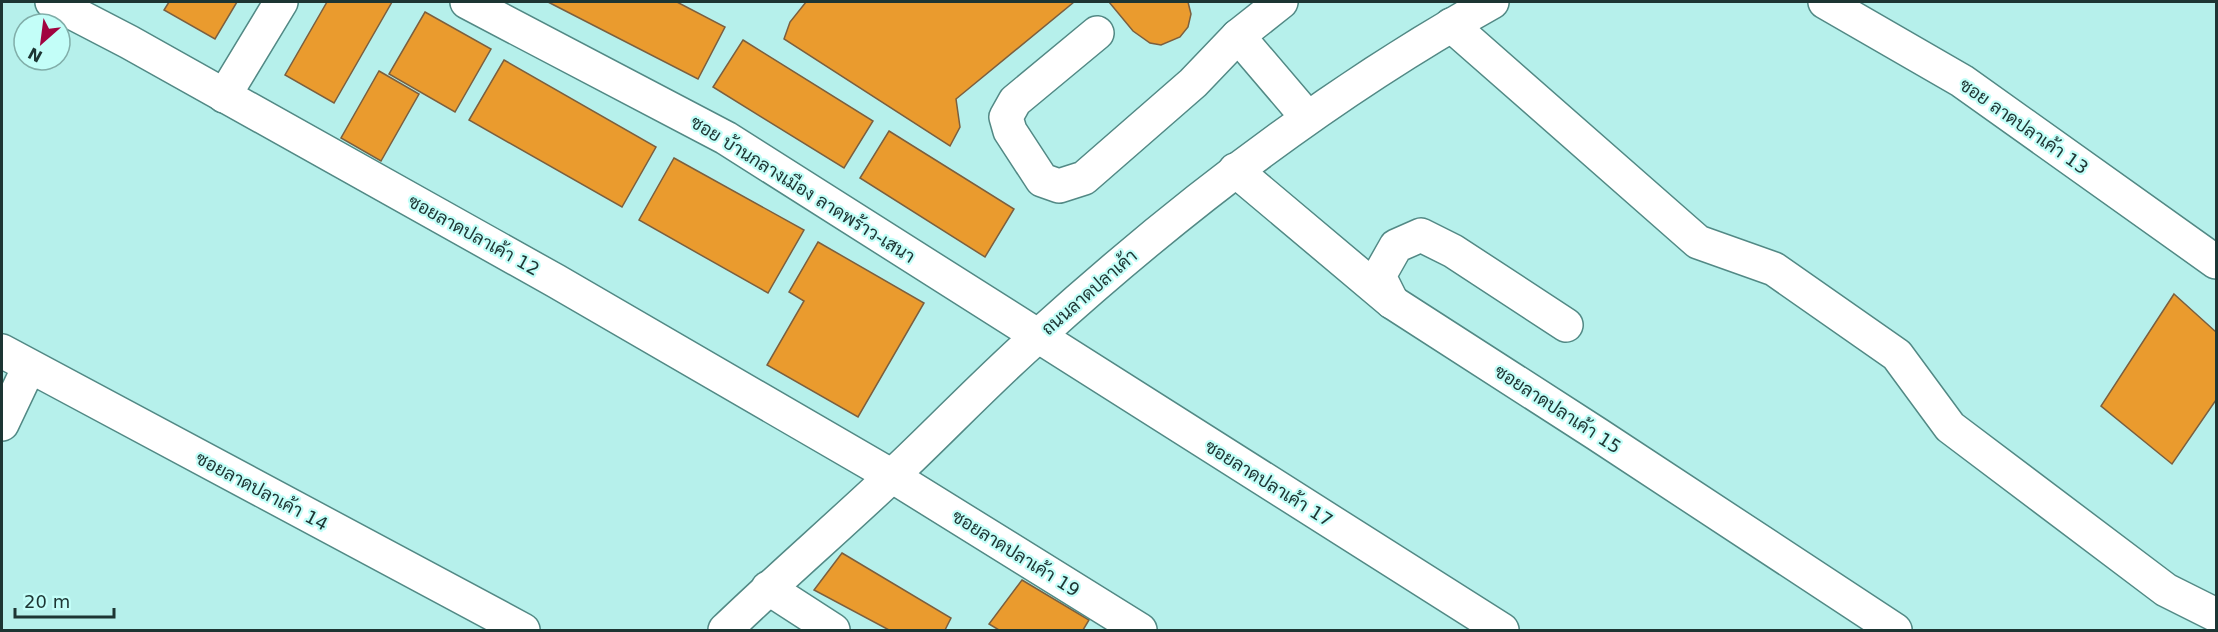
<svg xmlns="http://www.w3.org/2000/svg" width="2218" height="632" viewBox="0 0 2218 632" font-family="'DejaVu Sans',Sarabun,sans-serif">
	<rect width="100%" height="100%" fill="#b6f0eb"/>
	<g fill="#ea9b2e" stroke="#7b5f3f" stroke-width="1.5">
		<polygon points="169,2 237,2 215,39 164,10"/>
		<polygon points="327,2 392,2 334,103 285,75"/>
		<polygon points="548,2 677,2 725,27 698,79"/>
		<polygon points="806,2 1074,2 956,99 960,127 950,146 784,39 790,22"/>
		<polygon points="1109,2 1188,2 1191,14 1188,27 1180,37 1161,45 1150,43 1133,31"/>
		<polygon points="425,12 491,49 455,112 389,74"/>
		<polygon points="743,40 873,121 844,168 713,87"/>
		<polygon points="504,60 656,147 622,207 469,120"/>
		<polygon points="379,71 419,94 381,161 341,138"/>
		<polygon points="889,131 1014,209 985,257 860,178"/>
		<polygon points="674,158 804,230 768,293 639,220"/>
		<polygon points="818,242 924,303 858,417 767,365 804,301 789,292"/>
		<polygon points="2174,294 2216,332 2216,400 2172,464 2101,406"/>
		<polygon points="842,553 951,618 945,630 889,630 814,590"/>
		<polygon points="1022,580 1089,620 1083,630 999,630 989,624"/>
	</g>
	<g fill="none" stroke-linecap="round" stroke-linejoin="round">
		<defs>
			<g id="minor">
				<polyline points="52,2 129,42 556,281 892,476 1140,630"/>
				<polyline points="467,2 726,138 1502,630"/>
				<polyline points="1825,2 1962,81 2216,262"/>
				<polyline points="1451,25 1698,242 1774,269 1897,355 1950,427 2166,590 2216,615"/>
				<polyline points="1097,33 1015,101 1006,117 1010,131 1042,180 1059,186 1084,178 1193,83 1238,36 1281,2"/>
				<polyline points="1238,36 1307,117"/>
				<polyline points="224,96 281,2"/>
				<polyline points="1235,170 1392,302 1597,434 1895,630"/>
				<polyline points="1392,302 1379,276 1396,246 1421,235 1453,251 1566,325"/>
				<polyline points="2,351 523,630"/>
				<polyline points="2,424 29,367"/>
				<polyline points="768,588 833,630"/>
			</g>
			<path id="major" d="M725,630C780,577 838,527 894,474C942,429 988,380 1038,336C1178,209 1327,94 1492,2"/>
		</defs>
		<use href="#minor" stroke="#528985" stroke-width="36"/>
		<use href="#major" stroke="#528985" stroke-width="36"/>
		<use href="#minor" stroke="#fff" stroke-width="33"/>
		<use href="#major" stroke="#fff" stroke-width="33"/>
	</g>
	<g text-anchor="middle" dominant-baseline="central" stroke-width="4.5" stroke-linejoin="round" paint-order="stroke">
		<g font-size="18" fill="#1d3533" stroke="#c3fef8">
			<text transform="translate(2024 126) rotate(35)">ซอย ลาดปลาเค้า 13</text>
			<text transform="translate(803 189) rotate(32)">ซอย บ้านกลางเมือง ลาดพร้าว-เสนา</text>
			<text transform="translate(474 235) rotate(29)">ซอยลาดปลาเค้า 12</text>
			<text transform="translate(1089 292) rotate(-41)">ถนนลาดปลาเค้า</text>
			<text transform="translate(1558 409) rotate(33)">ซอยลาดปลาเค้า 15</text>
			<text transform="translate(1269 483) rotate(32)">ซอยลาดปลาเค้า 17</text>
			<text transform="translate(262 491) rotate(28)">ซอยลาดปลาเค้า 14</text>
			<text transform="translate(1016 553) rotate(32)">ซอยลาดปลาเค้า 19</text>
		</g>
	</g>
	<rect width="2218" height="632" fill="none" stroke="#1d3533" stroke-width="6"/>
	<g transform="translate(42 42) rotate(208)"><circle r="28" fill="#c3fef8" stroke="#81aea9" stroke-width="1.5"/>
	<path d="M0-4.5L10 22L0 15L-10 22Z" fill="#a10340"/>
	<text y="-9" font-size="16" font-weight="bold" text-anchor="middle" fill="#1d3533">N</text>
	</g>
	<path d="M15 608v9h99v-9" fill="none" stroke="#1d3533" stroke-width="3"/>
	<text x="24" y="608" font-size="18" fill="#1d3533" stroke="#c3fef8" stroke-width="4.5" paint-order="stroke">20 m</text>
</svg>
